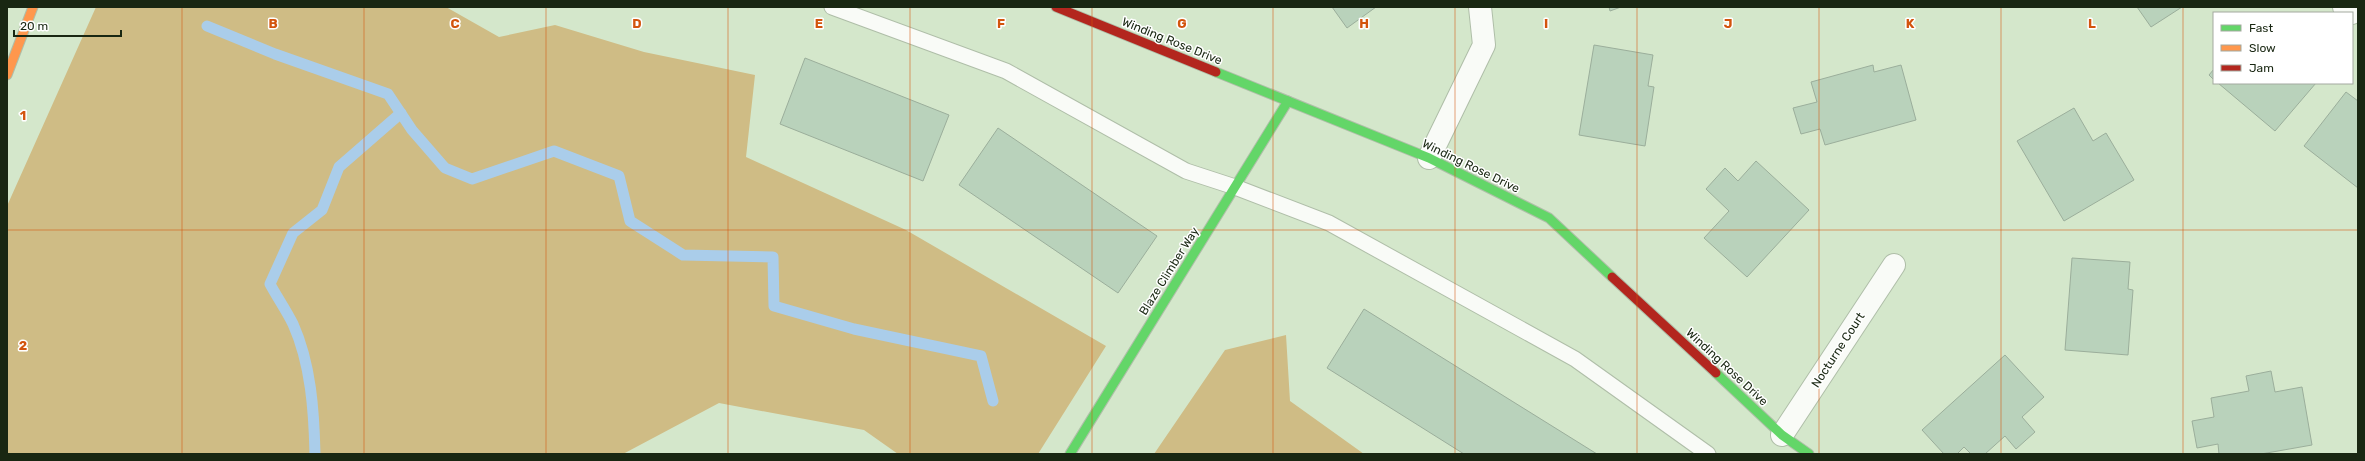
<svg xmlns="http://www.w3.org/2000/svg" width="2365" height="461" viewBox="0 0 2365 461" font-family="Rubik,sans-serif">
	<rect width="100%" height="100%" fill="#d4e7cb"/>
	<g fill="#cfbc85">
		<polygon points="96,7 446,7 499,37 555,25 644,52 755,75 746,157 906,230 1106,346 1038,454 898,454 864,430 719,403 623,454 7,454 7,206"/>
		<polygon points="1286,335 1290,401 1364,454 1154,454 1225,350"/>
	</g>
	<g fill="none" stroke-linecap="round" stroke-linejoin="round">
		<g stroke="#aacdea" stroke-width="11">
			<polyline points="207,26 275,54 388,94 412,130 445,168 472,179 554,151 619,176 630,221 683,255 773,257 774,306 854,329 981,356 993,401"/>
			<path d="M315,454C314,411 311,364 293,324C286,310 277,297 270,284L293,233L322,210L339,167L401,113"/>
		</g>
	</g>
	<g fill="#b9d2bb" stroke="#9bae9b">
		<polygon points="1332,7 1376,7 1347,28"/>
		<polygon points="1609,7 1621,7 1610,11"/>
		<polygon points="2137,7 2182,7 2151,27"/>
		<polygon points="1594,45 1653,55 1648,86 1654,87 1645,146 1579,135"/>
		<polygon points="805,58 949,115 923,181 780,124"/>
		<polygon points="1873,65 1874,72 1901,65 1916,120 1825,145 1820,129 1801,134 1793,108 1817,102 1811,82"/>
		<polygon points="2214,69 2214,80 2209,75"/>
		<polygon points="2218,83 2316,83 2275,131"/>
		<polygon points="2346,92 2358,101 2358,188 2304,146"/>
		<polygon points="2074,108 2093,141 2106,133 2134,180 2064,221 2017,141"/>
		<polygon points="998,128 1157,236 1118,293 959,185"/>
		<polygon points="1756,161 1809,210 1747,277 1704,238 1729,211 1706,189 1725,168 1738,181"/>
		<polygon points="2072,258 2130,262 2128,289 2133,290 2128,355 2065,350"/>
		<polygon points="1364,309 1597,454 1464,454 1327,368"/>
		<polygon points="2005,355 2044,397 2022,417 2035,432 2016,449 2005,436 1985,454 1971,454 1964,447 1957,454 1944,454 1922,430"/>
		<polygon points="2271,371 2275,392 2302,387 2312,445 2261,454 2219,454 2218,444 2197,448 2192,421 2214,417 2211,398 2249,391 2246,376"/>
	</g>
	<g fill="none" stroke-linecap="round" stroke-linejoin="round">
		<defs>
			<polyline id="lane" points="832,7 1006,71 1186,171 1235,187 1329,223 1575,359 1708,454"/>
			<g id="street">
				<polyline points="2344,7 2352,13"/>
				<polyline points="1429,158 1484,45 1480,7"/>
				<polyline points="1782,435 1894,265"/>
			</g>
			<g id="fast">
				<polyline points="1216,72 1429,158 1549,218 1612,277"/>
				<polyline points="1716,373 1782,435 1809,454"/>
				<polyline points="1070,454 1288,101"/>
			</g>
			<polyline id="slow" points="7,75 33,7"/>
			<g id="jam">
				<polyline points="1056,7 1216,72"/>
				<polyline points="1612,277 1716,373"/>
			</g>
		</defs>
		<use href="#lane" stroke="#afbea8" stroke-width="17"/>
		<use href="#street" stroke="#afbea8" stroke-width="24"/>
		<use href="#fast" stroke="#afbea8" stroke-width="11"/>
		<use href="#slow" stroke="#afbea8" stroke-width="11"/>
		<use href="#jam" stroke="#afbea8" stroke-width="11"/>
		<use href="#lane" stroke="#f9fbf7" stroke-width="15"/>
		<use href="#street" stroke="#f9fbf7" stroke-width="22"/>
		<use href="#fast" stroke="#63d668" stroke-width="9"/>
		<use href="#slow" stroke="#ff974d" stroke-width="9"/>
		<use href="#jam" stroke="#b3261e" stroke-width="9"/>
	</g>
	<path fill="none" stroke="#d3540d" stroke-width="1" stroke-opacity="0.55" d="M182,7V454M364,7V454M546,7V454M728,7V454M910,7V454M1092,7V454M1273,7V454M1455,7V454M1637,7V454M1819,7V454M2001,7V454M2183,7V454M7,230H2358"/>
	<g text-anchor="middle" dominant-baseline="central" stroke-width="3" stroke-linejoin="round" paint-order="stroke">
		<g font-size="12" fill="#192712" stroke="#fff">
			<text transform="translate(1172 41) rotate(22)">Winding Rose Drive</text>
			<text transform="translate(1471 166) rotate(26)">Winding Rose Drive</text>
			<text transform="translate(1169 271) rotate(-58)">Blaze Climber Way</text>
			<text transform="translate(1838 350) rotate(-57)">Nocturne Court</text>
			<text transform="translate(1727 367) rotate(43)">Winding Rose Drive</text>
		</g>
	</g>
	<g font-size="13" text-anchor="middle" font-weight="bold" fill="#d3540d" stroke="#fff" stroke-width="3" stroke-linejoin="round" paint-order="stroke">
		<text x="273" y="28">B</text>
		<text x="455" y="28">C</text>
		<text x="637" y="28">D</text>
		<text x="819" y="28">E</text>
		<text x="1001" y="28">F</text>
		<text x="1182" y="28">G</text>
		<text x="1364" y="28">H</text>
		<text x="1546" y="28">I</text>
		<text x="1728" y="28">J</text>
		<text x="1910" y="28">K</text>
		<text x="2092" y="28">L</text>
		<text x="23" y="120">1</text>
		<text x="23" y="350">2</text>
	</g>
	<rect width="2365" height="461" fill="none" stroke="#192712" stroke-width="16"/>
	<rect x="2213" y="12" width="140" height="72" fill="#ffffff" stroke="#a3a9a0"/>
	<rect x="2221" y="25" width="20" height="6" fill="#63d668" stroke="#a3a9a0"/>
	<text x="2249" y="32" font-size="12" fill="#192712">Fast</text>
	<rect x="2221" y="45" width="20" height="6" fill="#ff974d" stroke="#a3a9a0"/>
	<text x="2249" y="52" font-size="12" fill="#192712">Slow</text>
	<rect x="2221" y="65" width="20" height="6" fill="#b3261e" stroke="#a3a9a0"/>
	<text x="2249" y="72" font-size="12" fill="#192712">Jam</text>
	<path d="M14 30v6h107v-6" fill="none" stroke="#192712" stroke-width="2"/>
	<text x="20" y="30" font-size="12" fill="#192712" stroke="#ffffff" stroke-width="3" paint-order="stroke">20 m</text>
</svg>
